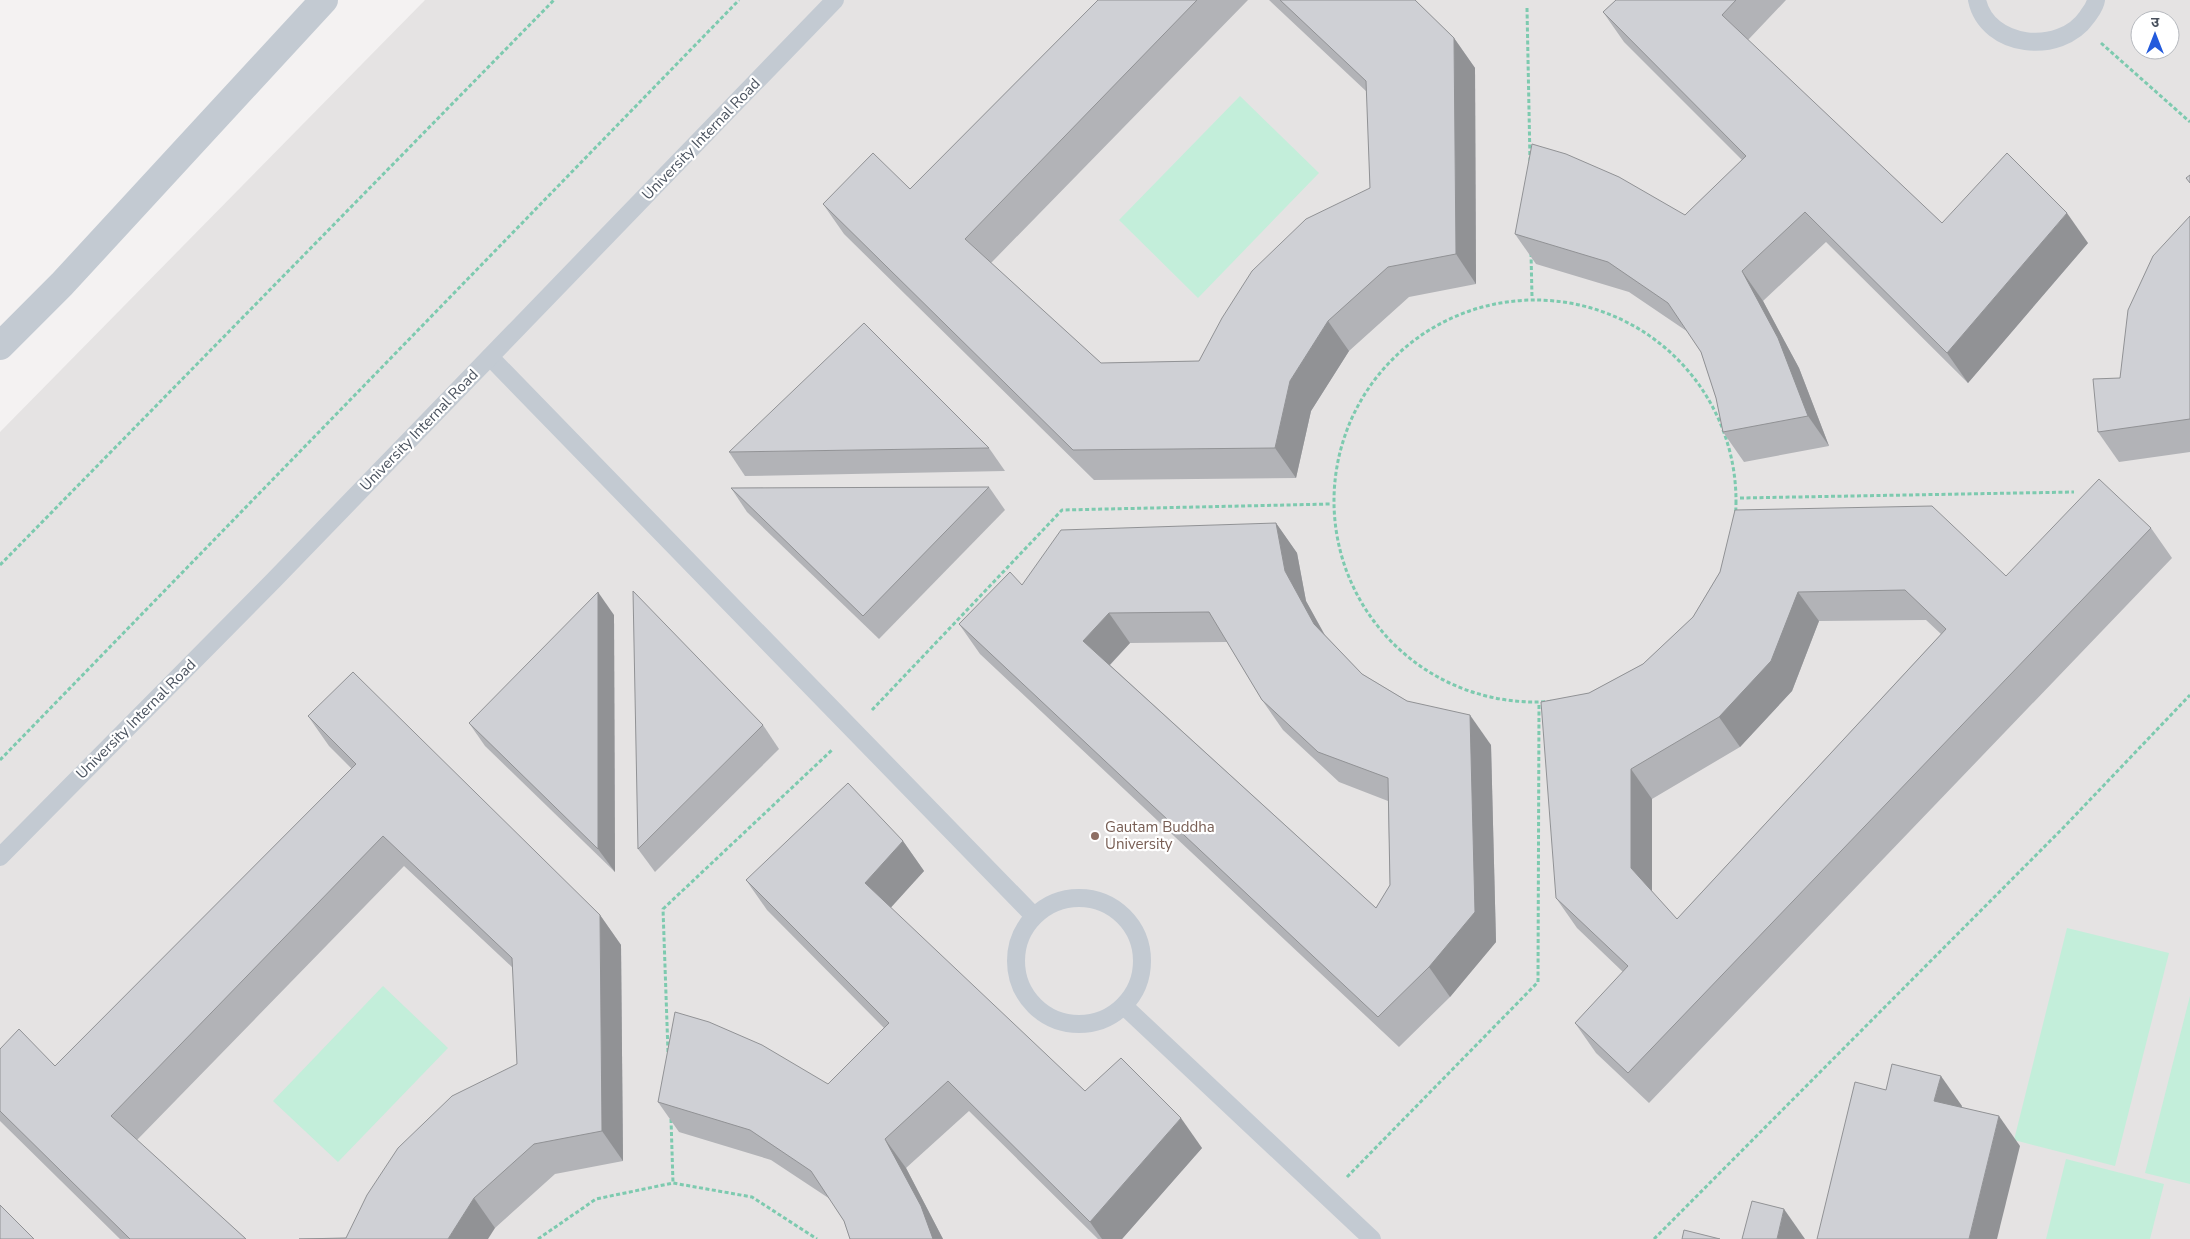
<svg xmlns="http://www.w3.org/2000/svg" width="2190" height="1239" viewBox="0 0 2190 1239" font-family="'Nunito Sans','Noto Sans Devanagari',sans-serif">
	<rect width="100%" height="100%" fill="#f4f2f2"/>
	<path fill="#e5e3e3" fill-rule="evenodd" d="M425,0H2190V1239H0V432ZM2140,20H2170V50H2140Z"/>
	<g fill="#c3eeda">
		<polygon points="1240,96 1319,173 1198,298 1119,220"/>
		<polygon points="2067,928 2169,953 2115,1166 2014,1140"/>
		<polygon points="383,986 448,1048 338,1162 273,1101"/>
		<polygon points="2190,996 2190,1184 2145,1173"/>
		<polygon points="2066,1159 2164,1184 2150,1239 2046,1239"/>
	</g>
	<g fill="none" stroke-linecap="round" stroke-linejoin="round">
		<g stroke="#7dcaaf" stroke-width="3" stroke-dasharray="4 2.5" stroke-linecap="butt">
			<polyline points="1527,8 1530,161"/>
			<polyline points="2101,43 2190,122"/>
			<polyline points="1531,253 1532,297"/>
			<circle cx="1535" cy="501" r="201"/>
			<polyline points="1740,498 2074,492"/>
			<polyline points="0,565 554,0"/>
			<polyline points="872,710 1062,510 1331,504"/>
			<polyline points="0,760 739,0"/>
			<polyline points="668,1052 663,909 832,750"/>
			<polyline points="671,1119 673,1183"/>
			<polyline points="1347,1177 1538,982 1539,704"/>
			<polyline points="538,1239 596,1199 673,1183 752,1197 817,1239"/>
			<polyline points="1654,1239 2064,827 2190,695"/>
		</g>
		<g stroke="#c3cad2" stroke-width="18">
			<path d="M1977,0C1987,48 2060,56 2087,17C2091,11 2095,7 2096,0"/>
			<polyline points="490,357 1034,916"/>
			<polyline points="0,857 274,580 835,0"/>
			<circle cx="1079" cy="961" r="63"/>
			<polyline points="1124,1006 1372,1239"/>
		</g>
		<polyline stroke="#c3cad2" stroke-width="28" points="0,346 62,284 324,0"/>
	</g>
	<g fill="#b2b3b7" fill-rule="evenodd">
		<polygon points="1098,0 1248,0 991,263 1101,363 1199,361 1370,188 1367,92 1269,0 1415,0 1454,38 1475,68 1476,284 1409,297 1349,351 1311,411 1296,478 1094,480 844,234 823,204 910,189"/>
		<polygon points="1616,0 1786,0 1748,40 1942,223 2088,243 1968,383 1826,242 1763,301 1799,368 1829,446 1744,462 1723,432 1716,398 1701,352 1688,332 1629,292 1536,264 1515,234 1685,215 1742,160 1624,42 1603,12"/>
		<polygon points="2190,216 2190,452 2119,462 2098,432 2120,378"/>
		<polygon points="989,448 1005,471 745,476 729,452"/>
		<polygon points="989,487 1005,510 879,639 747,512 731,488"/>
		<path d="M1276,523L1297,553L1306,601L1325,635L1362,674L1407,701L1491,745L1496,942L1450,997L1399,1047L980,654L959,624L1022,585ZM1227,642L1262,700L1283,730L1339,782L1388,801L1390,885L1376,908L1110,665L1130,643Z"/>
		<path d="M2151,528L2172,558L1649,1103L1596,1053L1575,1023L1623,972L1577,928L1556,898L1589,693L1643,664L1693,617L1720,572L2006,576ZM1926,620L1941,634L1677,919L1652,892V799L1740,747L1792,691L1819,621Z"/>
		<polygon points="614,615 615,872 485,746 469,723"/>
		<polygon points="308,716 600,915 621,945 623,1161 555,1174 495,1228 346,1238 517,1064 513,968 404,866 137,1140 246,1239 120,1239 0,1121 0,1049 55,1066 352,769 329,746"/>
		<polygon points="763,725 779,749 655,872 638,849"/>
		<polygon points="903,841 924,871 890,908 1085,1091 1202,1148 1122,1239 1098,1239 969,1111 906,1168 943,1239 850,1239 844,1221 830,1199 771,1160 679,1132 658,1102 828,1084 884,1028 767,910 746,880"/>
	</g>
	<g fill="#919295">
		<polygon points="1454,38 1475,68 1476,284 1456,254"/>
		<polygon points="2067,213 2088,243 1968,383 1947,353"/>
		<polygon points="1742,271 1763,301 1799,368 1829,446 1808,416"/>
		<polygon points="1328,321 1349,351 1311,411 1296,478 1275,448 1290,381"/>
		<polygon points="1276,523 1297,553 1306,601 1335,654 1314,624 1285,571"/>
		<polygon points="598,592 614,615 615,872 598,849"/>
		<polygon points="1798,592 1819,621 1792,691 1740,747 1719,717"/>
		<polygon points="1109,613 1130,643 1104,671 1083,641"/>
		<polygon points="1470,715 1491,745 1496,942 1450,997 1429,967"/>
		<polygon points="1631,769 1652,799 1652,898 1631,868"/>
		<polygon points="903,841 924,871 886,913 865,883"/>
		<polygon points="600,915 621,945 623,1161 602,1131"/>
		<polygon points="1941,1076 1962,1106 1955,1131 1934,1101"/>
		<polygon points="1999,1116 2020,1146 1997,1239 1969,1239"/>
		<polygon points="1181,1118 1202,1148 1122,1239 1102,1239 1090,1222"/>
		<polygon points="885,1139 906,1168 943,1239 933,1239"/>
		<polygon points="474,1198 495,1228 488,1239 448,1239"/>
		<polygon points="1784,1209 1805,1239 1777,1239"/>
	</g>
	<g fill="#cfd0d5" stroke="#919295" fill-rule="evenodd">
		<polygon points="1098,0 1197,0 965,239 1101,363 1199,361 1222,318 1252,271 1306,219 1370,188 1366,81 1280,0 1415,0 1454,38 1456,254 1388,267 1328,321 1290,381 1275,448 1073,450 823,204 873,153 910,189"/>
		<polygon points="1616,0 1736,0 1722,15 1942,223 2007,153 2067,213 1947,353 1805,212 1742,271 1778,338 1808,416 1723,432 1716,398 1701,352 1668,303 1608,262 1515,234 1532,144 1566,154 1619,177 1685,215 1746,156 1603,12"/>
		<polygon points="2190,175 2190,183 2186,178"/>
		<polygon points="2190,216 2190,419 2098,432 2093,379 2120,378 2128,310 2153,256"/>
		<polygon points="864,323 989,448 729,452"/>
		<path d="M2099,479L2151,528L1628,1073L1575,1023L1628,966L1556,898L1541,702L1589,693L1643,664L1693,617L1720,572L1735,510L1932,506L2006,576ZM1905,590L1946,629L1677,919L1631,868V769L1719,717L1771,661L1798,592Z"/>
		<polygon points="989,487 863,616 731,488"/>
		<path d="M1276,523L1285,571L1314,624L1362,674L1407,701L1470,715L1475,912L1429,967L1378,1017L959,624L1010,572L1022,585L1061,530ZM1209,612L1262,700L1318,752L1388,778L1390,885L1376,908L1083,641L1109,613Z"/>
		<polygon points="633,591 763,725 638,849"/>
		<polygon points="598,592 598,849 469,723"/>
		<polygon points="353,672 600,915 602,1131 534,1144 474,1198 448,1239 299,1239 346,1238 367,1195 398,1148 452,1096 517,1064 512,958 383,836 111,1116 246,1239 130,1239 0,1111 0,1049 19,1029 55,1066 356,764 308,716"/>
		<polygon points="848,783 903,841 865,883 1085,1091 1121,1058 1181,1118 1090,1222 948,1081 885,1139 921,1206 933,1239 850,1239 844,1221 811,1171 750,1130 658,1102 675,1012 709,1022 762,1045 828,1084 889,1023 746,880"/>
		<polygon points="1892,1064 1941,1076 1934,1101 1999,1116 1969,1239 1817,1239 1855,1082 1886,1090"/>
		<polygon points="1752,1201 1784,1209 1777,1239 1742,1239"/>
		<polygon points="0,1205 34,1239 0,1239"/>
		<polygon points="1684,1230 1720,1239 1682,1239"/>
	</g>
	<circle fill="#8d6e63" stroke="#fff" stroke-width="2" cx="1095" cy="836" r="5"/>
	<g text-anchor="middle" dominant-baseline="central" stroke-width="4.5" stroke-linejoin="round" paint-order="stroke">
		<g font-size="15" fill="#4a525e" stroke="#fff">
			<text transform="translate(701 139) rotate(-46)">University Internal Road</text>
			<text transform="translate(419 430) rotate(-46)">University Internal Road</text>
			<text transform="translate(136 719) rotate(-45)">University Internal Road</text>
		</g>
		<g font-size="15" fill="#785e54" stroke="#fff" text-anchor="start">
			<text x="1105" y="827">Gautam Buddha<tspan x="1105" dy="17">University</tspan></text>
		</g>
	</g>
	<g transform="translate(2155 35)"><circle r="24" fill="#ffffff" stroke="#b7babf"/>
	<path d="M0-4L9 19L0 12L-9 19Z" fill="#235adc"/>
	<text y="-8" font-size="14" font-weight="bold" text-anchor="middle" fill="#4a525e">उ</text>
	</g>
</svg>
